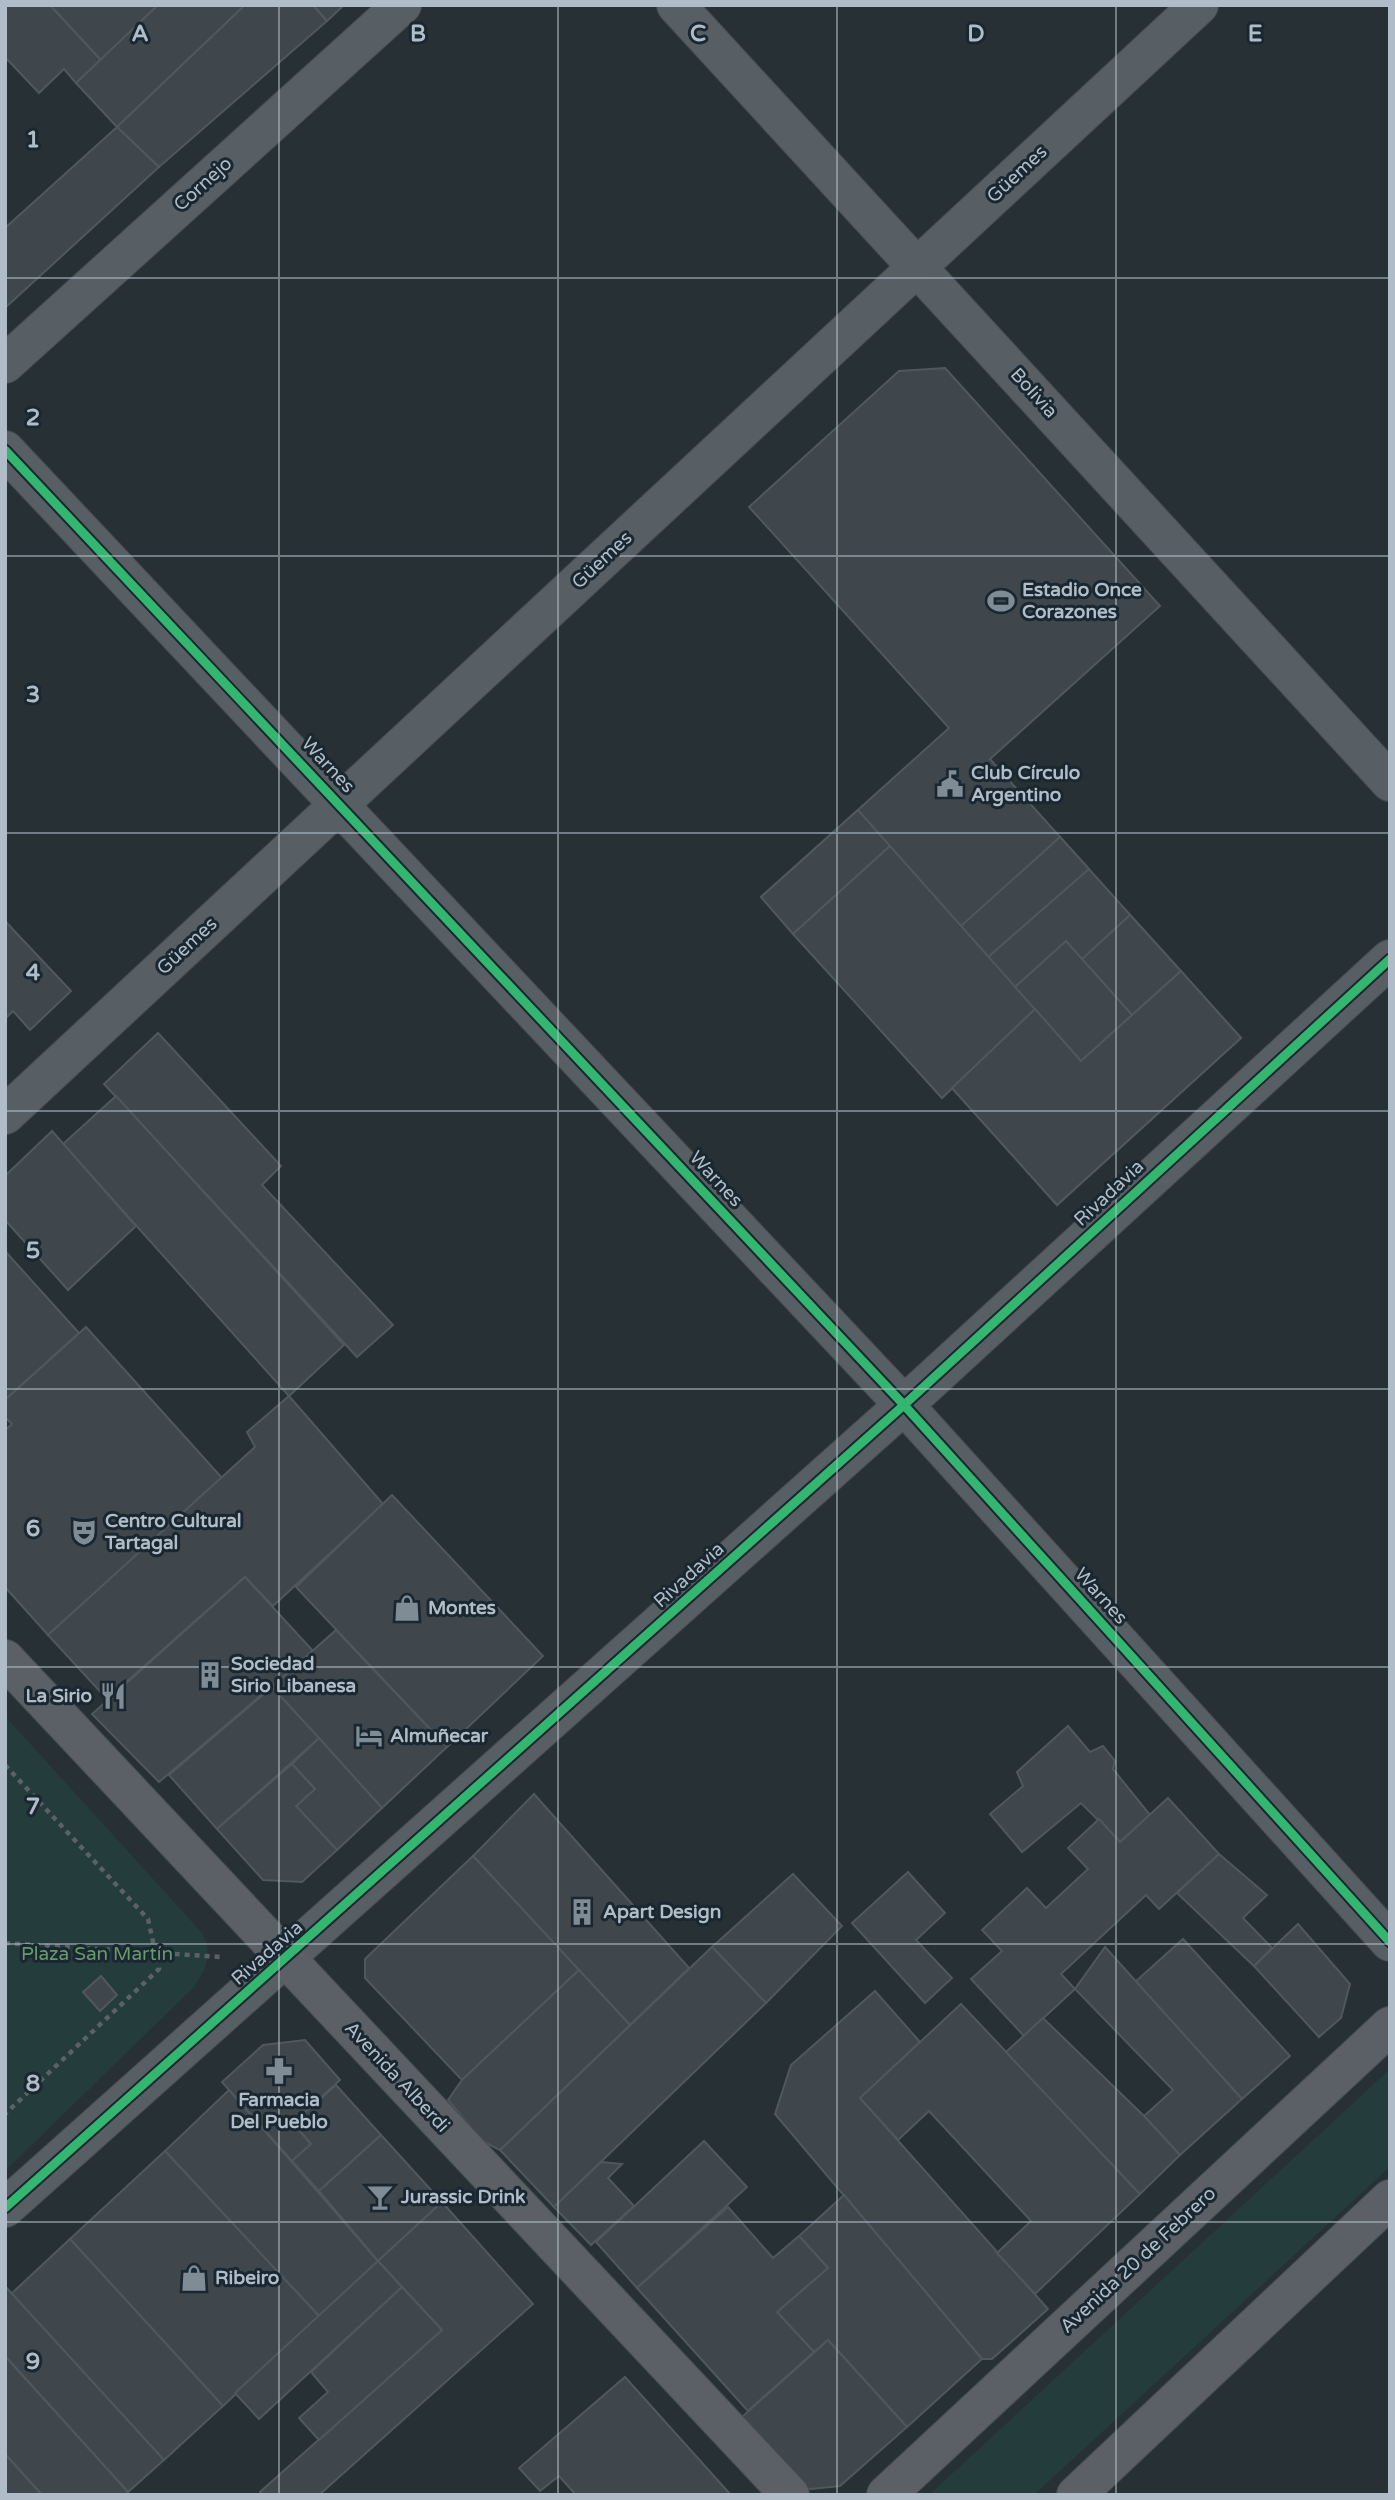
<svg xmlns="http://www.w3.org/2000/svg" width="1395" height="2500" viewBox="0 0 1395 2500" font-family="'Varela Round',sans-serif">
	<rect width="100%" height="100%" fill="#273035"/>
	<g fill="#243c3b">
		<path d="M5,1716L203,1934C212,1957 207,1968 193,1988L5,2171Z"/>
		<polygon points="1390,2069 1390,2167 1034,2495 929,2495"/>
	</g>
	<g fill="#3f474c" stroke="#4f585e" stroke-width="2">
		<polygon points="5,5 50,5 101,60 76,83 64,69 39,93 5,57"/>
		<polygon points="50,5 158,5 101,60"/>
		<polygon points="158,5 245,5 117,127 76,83"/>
		<polygon points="245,5 313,5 327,21 159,167 117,127"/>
		<polygon points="313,5 344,5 327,21"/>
		<polygon points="117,127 159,167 5,308 5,228"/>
		<polygon points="945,368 1160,606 990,759 1241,1038 1057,1205 952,1088 942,1098 761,897 949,728 749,507 899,371"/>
		<polygon points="858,810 890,846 793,934 761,897"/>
		<polygon points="1060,837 1089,869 988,957 961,926"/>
		<polygon points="890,846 1035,1009 942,1098 793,934"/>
		<polygon points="1130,915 1181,971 1132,1015 1082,959"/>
		<polygon points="5,921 71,991 30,1030 13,1011 5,1019"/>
		<polygon points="1066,941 1132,1015 1081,1061 1015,987"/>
		<polygon points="1181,971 1241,1038 1057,1205 952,1088 1035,1009 1081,1061"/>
		<polygon points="158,1033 281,1166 262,1185 393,1325 357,1357 104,1084"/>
		<polygon points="116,1096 344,1345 289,1396 63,1144"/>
		<polygon points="52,1131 136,1226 68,1290 5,1220 5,1176"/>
		<polygon points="5,1251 79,1333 5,1400"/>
		<polygon points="86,1327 222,1478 48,1635 5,1587 5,1430 12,1424 5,1417 5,1400"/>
		<polygon points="289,1396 383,1504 273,1606 245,1577 107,1699 48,1635 255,1447 247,1432"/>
		<polygon points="392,1495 543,1656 447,1747 296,1587"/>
		<polygon points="245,1577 313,1651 159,1782 92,1714"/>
		<polygon points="336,1630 447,1747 382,1808 272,1687"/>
		<polygon points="272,1687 319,1738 217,1829 169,1775"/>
		<polygon points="1068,1726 1090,1752 1103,1746 1115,1761 1113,1769 1150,1815 1120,1842 1081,1803 1022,1852 990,1814 1023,1786 1017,1772"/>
		<polygon points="319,1738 382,1808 337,1850 296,1806 315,1789 292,1764"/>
		<polygon points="292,1764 315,1789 296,1806 337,1850 302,1882 263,1880 217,1829"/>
		<polygon points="534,1794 689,1968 630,2025 473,1856"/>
		<polygon points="1168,1798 1219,1854 1159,1909 1146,1895 1061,1974 1075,1989 1024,2036 971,1979 1002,1951 982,1930 1027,1888 1046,1908 1088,1869 1068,1848 1099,1819 1120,1842"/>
		<polygon points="1219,1854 1267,1895 1243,1918 1272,1948 1254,1966 1177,1893"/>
		<polygon points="473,1856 579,1970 462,2080 365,1978 365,1959"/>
		<polygon points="908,1872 945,1913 916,1940 952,1978 925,2003 852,1923"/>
		<polygon points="793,1874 842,1926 766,2003 712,1947"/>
		<polygon points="1298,1924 1350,1984 1341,2018 1319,2037 1254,1966"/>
		<polygon points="1183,1939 1290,2056 1242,2099 1135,1982"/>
		<polygon points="712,1947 766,2003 554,2207 500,2150"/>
		<polygon points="1105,1947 1242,2099 1180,2155 1144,2116 1173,2090 1075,1989"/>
		<polygon points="579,1970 630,2025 500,2150 482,2141 448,2100 462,2080"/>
		<polygon points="101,1976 117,1995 100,2011 83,1992"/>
		<polygon points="875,1991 920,2042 860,2098 1048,2309 992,2359 982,2359 775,2114 791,2065"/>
		<polygon points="961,2004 1140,2194 1035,2294 997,2253 1031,2221 929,2111 898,2140 860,2098"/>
		<polygon points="1043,2018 1144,2116 1180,2155 1140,2194 1006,2052"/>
		<polygon points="305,2040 340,2080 293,2123 311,2144 292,2161 222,2082 263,2045"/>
		<polygon points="336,2085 381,2135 319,2191 292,2161 311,2144 293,2123"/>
		<polygon points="229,2090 378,2261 319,2316 165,2151"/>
		<polygon points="381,2135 442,2202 378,2261 319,2191"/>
		<polygon points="704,2141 747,2187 637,2288 596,2242"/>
		<polygon points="165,2151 319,2316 223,2406 70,2239"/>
		<polygon points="601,2162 622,2164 608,2178 634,2206 591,2245 554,2207"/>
		<polygon points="844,2195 982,2359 907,2427 828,2340 814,2352 777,2312 828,2268 799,2236"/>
		<polygon points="442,2202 533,2304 319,2495 262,2495 260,2492 442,2330 378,2261"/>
		<polygon points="728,2207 773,2258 799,2236 828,2268 777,2312 814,2352 748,2411 637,2288"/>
		<polygon points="70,2239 223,2406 164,2460 11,2294"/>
		<polygon points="378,2261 402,2287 259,2419 235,2393"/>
		<polygon points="5,2286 164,2460 128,2492 5,2356"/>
		<polygon points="402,2287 442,2330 319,2440 299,2418 328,2392 311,2372"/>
		<polygon points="828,2340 907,2427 840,2486 792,2491 733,2425"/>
		<polygon points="5,2356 128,2492 125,2495 42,2495 5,2454"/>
		<polygon points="625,2377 731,2495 576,2495 559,2476 540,2491 519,2468"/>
		<polygon points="5,2454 42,2495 5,2495"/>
	</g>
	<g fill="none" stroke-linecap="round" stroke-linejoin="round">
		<defs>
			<g id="minor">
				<polyline points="676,5 1390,782"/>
				<polyline points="5,364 402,5"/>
				<polyline points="5,450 904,1405 1390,1942"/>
				<polyline points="5,1115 1199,5"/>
				<polyline points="5,2208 904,1405 1390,959"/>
			</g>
			<g id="major">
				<polyline points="5,1659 790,2495"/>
				<polyline points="886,2495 1390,2026"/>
				<polyline points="1076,2495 1390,2199"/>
			</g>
		</defs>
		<use href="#minor" stroke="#454c50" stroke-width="40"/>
		<use href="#major" stroke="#444d52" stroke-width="40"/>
		<g stroke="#5a6268" stroke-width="4.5" stroke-dasharray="5 5" stroke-linecap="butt">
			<polyline points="5,1765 148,1919 159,1969 5,2114"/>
			<polyline points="5,1943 221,1957"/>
		</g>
		<use href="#minor" stroke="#575e64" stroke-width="38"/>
		<use href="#major" stroke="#5a6066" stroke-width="38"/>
		<defs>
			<g id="cycleway">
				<polyline points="5,450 904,1405 1390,1942"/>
				<polyline points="5,2208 904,1405 1390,959"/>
			</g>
		</defs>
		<use href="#cycleway" stroke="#1a2730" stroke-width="13"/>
		<use href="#cycleway" stroke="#33b770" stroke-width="9"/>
	</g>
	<path fill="none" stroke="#b0bdc8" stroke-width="2" stroke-opacity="0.55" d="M279,5V2495M558,5V2495M837,5V2495M1116,5V2495M5,278H1390M5,556H1390M5,833H1390M5,1111H1390M5,1389H1390M5,1667H1390M5,1944H1390M5,2222H1390"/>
	<defs>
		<symbol id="stadium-bare" viewBox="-9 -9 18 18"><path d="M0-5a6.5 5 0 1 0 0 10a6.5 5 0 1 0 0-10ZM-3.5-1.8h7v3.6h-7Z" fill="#808c95" stroke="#1a2730" stroke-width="2.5" paint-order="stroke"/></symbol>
		<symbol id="civic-bare" viewBox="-9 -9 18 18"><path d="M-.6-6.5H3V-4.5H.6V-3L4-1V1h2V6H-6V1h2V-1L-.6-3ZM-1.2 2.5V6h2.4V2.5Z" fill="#808c95" stroke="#1a2730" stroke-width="2.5" paint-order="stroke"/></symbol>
		<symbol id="theatre-bare" viewBox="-9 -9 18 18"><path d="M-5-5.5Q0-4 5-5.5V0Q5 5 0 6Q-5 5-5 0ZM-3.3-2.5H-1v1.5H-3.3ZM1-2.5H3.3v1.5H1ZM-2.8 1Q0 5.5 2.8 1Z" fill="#808c95" stroke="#1a2730" stroke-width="2.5" paint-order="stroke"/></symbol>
		<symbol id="shop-bare" viewBox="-9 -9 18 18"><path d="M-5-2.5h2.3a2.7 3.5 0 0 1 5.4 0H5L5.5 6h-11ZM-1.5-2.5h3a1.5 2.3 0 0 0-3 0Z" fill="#808c95" stroke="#1a2730" stroke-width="2.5" paint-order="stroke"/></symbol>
		<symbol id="building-bare" viewBox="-9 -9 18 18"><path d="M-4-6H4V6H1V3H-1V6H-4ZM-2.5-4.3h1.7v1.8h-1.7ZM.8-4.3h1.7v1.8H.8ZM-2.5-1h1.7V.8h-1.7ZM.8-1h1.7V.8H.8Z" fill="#808c95" stroke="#1a2730" stroke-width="2.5" paint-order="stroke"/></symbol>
		<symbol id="restaurant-bare" viewBox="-9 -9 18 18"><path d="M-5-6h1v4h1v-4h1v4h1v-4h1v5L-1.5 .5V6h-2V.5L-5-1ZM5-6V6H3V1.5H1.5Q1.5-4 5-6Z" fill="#808c95" stroke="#1a2730" stroke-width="2.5" paint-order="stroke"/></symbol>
		<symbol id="hotel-bare" viewBox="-9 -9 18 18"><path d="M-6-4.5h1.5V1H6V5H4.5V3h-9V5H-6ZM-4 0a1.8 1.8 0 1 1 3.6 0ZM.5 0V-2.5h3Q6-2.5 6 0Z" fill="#808c95" stroke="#1a2730" stroke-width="2.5" paint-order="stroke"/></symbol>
		<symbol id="pharmacy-bare" viewBox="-9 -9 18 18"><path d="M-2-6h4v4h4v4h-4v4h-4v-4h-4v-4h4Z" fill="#808c95" stroke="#1a2730" stroke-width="2.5" paint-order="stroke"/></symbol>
		<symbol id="bar-bare" viewBox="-9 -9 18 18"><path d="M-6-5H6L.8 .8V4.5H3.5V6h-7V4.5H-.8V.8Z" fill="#808c95" stroke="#1a2730" stroke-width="2.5" paint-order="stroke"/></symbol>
	</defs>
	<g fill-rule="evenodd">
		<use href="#stadium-bare" x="982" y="582" width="38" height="38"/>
		<use href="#civic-bare" x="931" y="765" width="38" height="38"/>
		<use href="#theatre-bare" x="65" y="1513" width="38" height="38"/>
		<use href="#shop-bare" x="388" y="1589" width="38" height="38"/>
		<use href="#building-bare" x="191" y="1656" width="38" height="38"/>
		<use href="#restaurant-bare" x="94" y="1677" width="38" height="38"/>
		<use href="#hotel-bare" x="350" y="1717" width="38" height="38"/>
		<use href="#building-bare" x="563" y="1893" width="38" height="38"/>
		<use href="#pharmacy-bare" x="260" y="2052" width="38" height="38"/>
		<use href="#bar-bare" x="361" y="2178" width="38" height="38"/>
		<use href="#shop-bare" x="175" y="2259" width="38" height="38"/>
	</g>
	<g text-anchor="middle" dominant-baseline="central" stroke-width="6" stroke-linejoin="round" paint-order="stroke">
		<g font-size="19" fill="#b0bdc8" stroke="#1a2730">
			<text transform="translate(1017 174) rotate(-43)">Güemes</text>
			<text transform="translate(203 184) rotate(-42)">Cornejo</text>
			<text transform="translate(1034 393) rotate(48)">Bolivia</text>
			<text transform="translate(602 560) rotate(-43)">Güemes</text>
			<text transform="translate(328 765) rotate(47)">Warnes</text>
			<text transform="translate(187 946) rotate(-43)">Güemes</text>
			<text transform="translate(716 1179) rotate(47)">Warnes</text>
			<text transform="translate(1109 1193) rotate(-43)">Rivadavia</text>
			<text transform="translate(689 1575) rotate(-42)">Rivadavia</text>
			<text transform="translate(1101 1596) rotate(48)">Warnes</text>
			<text transform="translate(267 1953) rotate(-41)">Rivadavia</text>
			<text transform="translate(397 2077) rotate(47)">Avenida Alberdi</text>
			<text transform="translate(1138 2260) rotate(-43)">Avenida 20 de Febrero</text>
		</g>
		<g font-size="19" font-weight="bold" fill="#b0bdc8" stroke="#1a2730" text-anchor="start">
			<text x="1022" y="590">Estadio Once<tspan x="1022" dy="22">Corazones</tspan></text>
			<text x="971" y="773">Club Círculo<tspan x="971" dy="22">Argentino</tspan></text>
			<text x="105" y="1521">Centro Cultural<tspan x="105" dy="22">Tartagal</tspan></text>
			<text x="428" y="1608">Montes</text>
			<text x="231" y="1664">Sociedad<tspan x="231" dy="22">Sirio Libanesa</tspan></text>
			<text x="92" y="1696" text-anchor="end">La Sirio</text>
			<text x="390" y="1736">Almuñecar</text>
			<text x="603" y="1912">Apart Design</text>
			<text x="279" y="2100" text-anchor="middle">Farmacia<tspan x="279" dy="22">Del Pueblo</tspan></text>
			<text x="401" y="2197">Jurassic Drink</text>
			<text x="215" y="2278">Ribeiro</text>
		</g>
		<g font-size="19" fill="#669a69" stroke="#1a2730">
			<text x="97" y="1954">Plaza San Martín</text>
		</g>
	</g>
	<g font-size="23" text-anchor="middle" font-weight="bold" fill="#b0bdc8" stroke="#1a2730" stroke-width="6" stroke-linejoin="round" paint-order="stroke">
		<text x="140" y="41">A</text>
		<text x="418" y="41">B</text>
		<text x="698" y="41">C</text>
		<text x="976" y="41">D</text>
		<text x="1255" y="41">E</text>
		<text x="33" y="147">1</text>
		<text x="33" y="425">2</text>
		<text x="33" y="702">3</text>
		<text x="33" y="980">4</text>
		<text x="33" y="1258">5</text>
		<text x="33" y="1536">6</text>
		<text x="33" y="1814">7</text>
		<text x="33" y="2091">8</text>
		<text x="33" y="2369">9</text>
	</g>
	<rect width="1395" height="2500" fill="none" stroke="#b0bdc8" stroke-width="14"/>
</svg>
